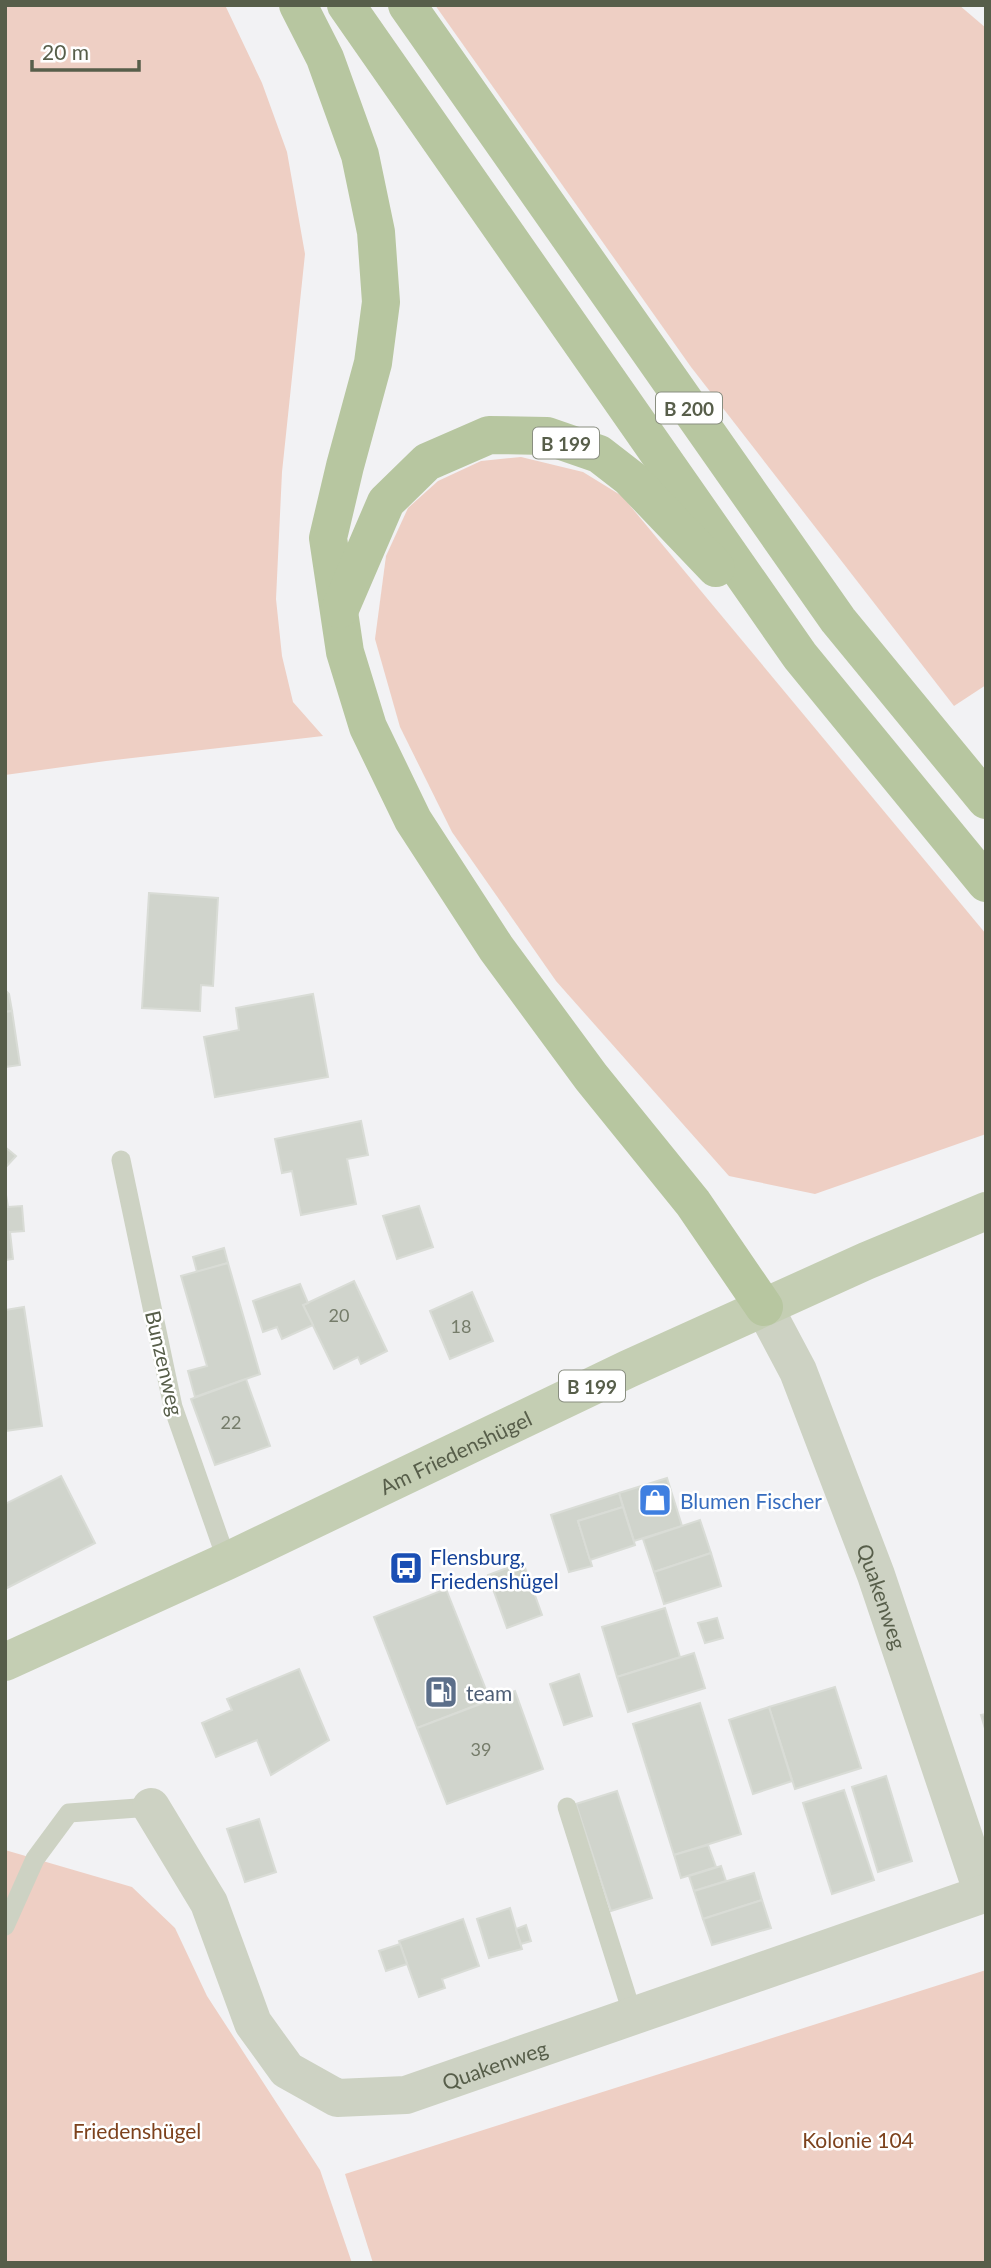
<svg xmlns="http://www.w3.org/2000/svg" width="991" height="2268" viewBox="0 0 991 2268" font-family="Lato,sans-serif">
	<rect width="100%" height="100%" fill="#f2f2f4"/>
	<g fill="#eecfc4">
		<polygon points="5,5 225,5 262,83 287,152 305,254 282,472 276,599 282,656 293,702 323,736 106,761 5,775"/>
		<polygon points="435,5 959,5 986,28 986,685 954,706 691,367"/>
		<polygon points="521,457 583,472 622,496 986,934 986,1134 815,1194 729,1176 556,981 452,832 400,727 375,639 386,556 408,508 438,481 481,461"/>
		<polygon points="5,1850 132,1887 175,1928 207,1996 320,2170 352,2263 5,2263"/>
		<polygon points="986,1970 986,2263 373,2263 345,2174"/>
	</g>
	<g fill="#d0d4cc" stroke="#d9dcd6" stroke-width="2">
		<polygon points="149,893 218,898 213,986 201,985 200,1011 142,1008"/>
		<polygon points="5,990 9,994 12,1011 5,1012"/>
		<polygon points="313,994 328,1077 215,1097 204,1037 239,1030 236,1008"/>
		<polygon points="12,1011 20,1065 5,1067 5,1012"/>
		<polygon points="361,1121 368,1155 347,1159 356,1204 301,1215 292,1171 282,1173 275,1139"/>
		<polygon points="5,1147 16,1156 5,1168"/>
		<polygon points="5,1189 8,1207 22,1206 24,1231 10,1232 13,1259 5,1260"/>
		<polygon points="419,1206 433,1247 397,1259 383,1216"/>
		<polygon points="224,1248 228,1263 197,1272 193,1257"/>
		<polygon points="228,1263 260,1374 195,1397 188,1371 207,1366 181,1276"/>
		<polygon points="354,1281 387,1351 361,1364 358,1357 334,1369 303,1305"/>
		<polygon points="300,1284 308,1303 303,1305 313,1325 282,1339 277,1327 263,1332 253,1301"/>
		<polygon points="472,1292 493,1341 450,1359 430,1311"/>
		<polygon points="24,1307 42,1426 5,1431 5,1310"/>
		<polygon points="246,1379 270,1446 215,1465 191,1399"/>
		<polygon points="61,1476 95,1543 5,1589 5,1504"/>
		<polygon points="667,1478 682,1526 634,1541 619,1493"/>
		<polygon points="619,1493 623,1507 578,1521 592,1566 569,1572 551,1515"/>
		<polygon points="623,1507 635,1545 590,1560 578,1521"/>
		<polygon points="700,1520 711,1553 654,1572 643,1539"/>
		<polygon points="711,1553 721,1586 664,1604 654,1572"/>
		<polygon points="523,1562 542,1615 507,1628 488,1575"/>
		<polygon points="446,1589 490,1700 417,1728 374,1617"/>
		<polygon points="665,1608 680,1657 617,1677 602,1627"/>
		<polygon points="717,1618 723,1638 705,1643 698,1623"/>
		<polygon points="694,1653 705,1688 628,1712 617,1677"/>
		<polygon points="299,1669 329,1740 271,1775 257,1740 216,1757 202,1723 232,1710 227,1699"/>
		<polygon points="579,1674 592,1716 564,1725 550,1684"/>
		<polygon points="835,1687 861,1768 795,1789 769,1707"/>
		<polygon points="515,1691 543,1769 447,1804 417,1728"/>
		<polygon points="700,1703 741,1834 674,1855 633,1724"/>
		<polygon points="769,1707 792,1781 753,1794 729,1720"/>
		<polygon points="986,1714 986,1732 981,1715"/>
		<polygon points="886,1776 912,1861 878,1872 852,1787"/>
		<polygon points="844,1790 874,1880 832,1894 803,1803"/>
		<polygon points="617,1791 652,1898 611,1911 576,1804"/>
		<polygon points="259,1819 276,1872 245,1882 227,1829"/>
		<polygon points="708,1845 716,1867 681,1878 674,1855"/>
		<polygon points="721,1866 726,1881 694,1891 689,1876"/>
		<polygon points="754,1873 762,1900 703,1919 694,1891"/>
		<polygon points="762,1900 771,1928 712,1945 703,1919"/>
		<polygon points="510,1908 522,1949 489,1958 477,1919"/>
		<polygon points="463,1919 479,1966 442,1979 445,1988 419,1997 399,1941"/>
		<polygon points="526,1925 531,1941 521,1944 516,1929"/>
		<polygon points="400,1944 407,1964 386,1971 379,1951"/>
	</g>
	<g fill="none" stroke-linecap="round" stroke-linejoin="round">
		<g stroke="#cdd2c3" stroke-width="19">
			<polyline points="121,1160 173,1407 227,1561"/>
			<polyline points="567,1807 633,2016"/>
			<polyline points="5,1926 35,1859 69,1813 151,1807"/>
		</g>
		<g stroke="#cdd2c3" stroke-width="38">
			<path id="s1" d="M764,1307L798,1371L876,1575L983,1894"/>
			<path id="s2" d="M151,1807L209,1903L253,2023L287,2070L337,2098L406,2095L986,1893"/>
		</g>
		<path stroke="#c4ceb3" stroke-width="38" id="s3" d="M5,1662L227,1561L628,1369L866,1261L986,1211"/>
		<g stroke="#b7c6a0" stroke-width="38">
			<polyline points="298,5 325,58 360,155 376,232 381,302 373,363 345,466 328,538 345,652 368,727 413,820 496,948 591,1077 693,1203 764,1307"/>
			<polyline points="346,5 800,656 986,883"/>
			<polyline points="407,5 838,620 986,800"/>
			<polyline points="340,609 386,502 427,462 489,435 547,436 599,454 630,478 716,568"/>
		</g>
	</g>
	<defs>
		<symbol id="shop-square" viewBox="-11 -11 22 22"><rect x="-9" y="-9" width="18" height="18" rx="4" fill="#3f7fe0" stroke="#fff"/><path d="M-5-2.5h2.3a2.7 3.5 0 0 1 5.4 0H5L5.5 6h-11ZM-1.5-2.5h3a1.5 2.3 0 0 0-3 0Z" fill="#fff"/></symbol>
		<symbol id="bus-square" viewBox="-11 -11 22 22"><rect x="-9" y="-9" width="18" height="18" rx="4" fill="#1a4fb4" stroke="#fff"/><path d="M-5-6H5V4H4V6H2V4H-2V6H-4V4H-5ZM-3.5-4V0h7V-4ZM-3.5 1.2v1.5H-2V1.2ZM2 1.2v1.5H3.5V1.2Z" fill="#fff"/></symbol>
		<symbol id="fuel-square" viewBox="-11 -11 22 22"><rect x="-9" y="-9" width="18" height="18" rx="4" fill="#5c6f8a" stroke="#fff"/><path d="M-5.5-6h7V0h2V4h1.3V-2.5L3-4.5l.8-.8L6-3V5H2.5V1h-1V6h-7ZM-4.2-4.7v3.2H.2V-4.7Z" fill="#fff"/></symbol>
	</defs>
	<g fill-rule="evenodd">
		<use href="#shop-square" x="636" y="1481" width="38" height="38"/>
		<use href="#bus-square" x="387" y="1549" width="38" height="38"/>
		<use href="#fuel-square" x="422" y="1673" width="38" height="38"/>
	</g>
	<g text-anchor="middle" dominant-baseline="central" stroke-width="5" stroke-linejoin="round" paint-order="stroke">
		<g font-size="18" fill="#757c6a">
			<text x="339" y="1315">20</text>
			<text x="461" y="1326">18</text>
			<text x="231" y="1422">22</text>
			<text x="481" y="1749">39</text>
		</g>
		<g fill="#fff" stroke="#898e80" stroke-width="2">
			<rect x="656" y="392.5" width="66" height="31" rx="5"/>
			<rect x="533" y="427.5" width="66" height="31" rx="5"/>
			<rect x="559" y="1370.5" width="66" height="31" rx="5"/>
		</g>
		<g font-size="19" font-weight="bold" fill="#575e4a">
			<text x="689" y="408">B 200</text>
			<text x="566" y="443">B 199</text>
			<text x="592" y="1386">B 199</text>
		</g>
		<g font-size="21" fill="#575e4a" stroke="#fff">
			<text transform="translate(165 1363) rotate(77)">Bunzenweg</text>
			<text stroke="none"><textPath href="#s3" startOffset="497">Am Friedenshügel</textPath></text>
			<text stroke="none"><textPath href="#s1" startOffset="313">Quakenweg</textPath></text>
			<text stroke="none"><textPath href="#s2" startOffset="518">Quakenweg</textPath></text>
		</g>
		<g font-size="21" fill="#366cbe" stroke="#fff" text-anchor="start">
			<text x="680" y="1500">Blumen Fischer</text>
		</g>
		<g font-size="21" fill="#164399" stroke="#fff" text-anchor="start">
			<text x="430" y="1556">Flensburg,<tspan x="430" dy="24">Friedenshügel</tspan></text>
		</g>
		<g font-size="21" fill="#4e5e75" stroke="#fff" text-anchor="start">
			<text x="466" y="1692">team</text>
		</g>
		<g font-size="21" fill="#7d421d" stroke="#fff">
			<text x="137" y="2130">Friedenshügel</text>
			<text x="858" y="2139">Kolonie 104</text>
		</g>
	</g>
	<rect width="991" height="2268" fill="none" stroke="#575e4a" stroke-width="14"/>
	<path d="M32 60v10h107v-10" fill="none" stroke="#575e4a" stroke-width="3.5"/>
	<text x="42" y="60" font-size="21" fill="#575e4a" stroke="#ffffff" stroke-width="5" paint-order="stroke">20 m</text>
</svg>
